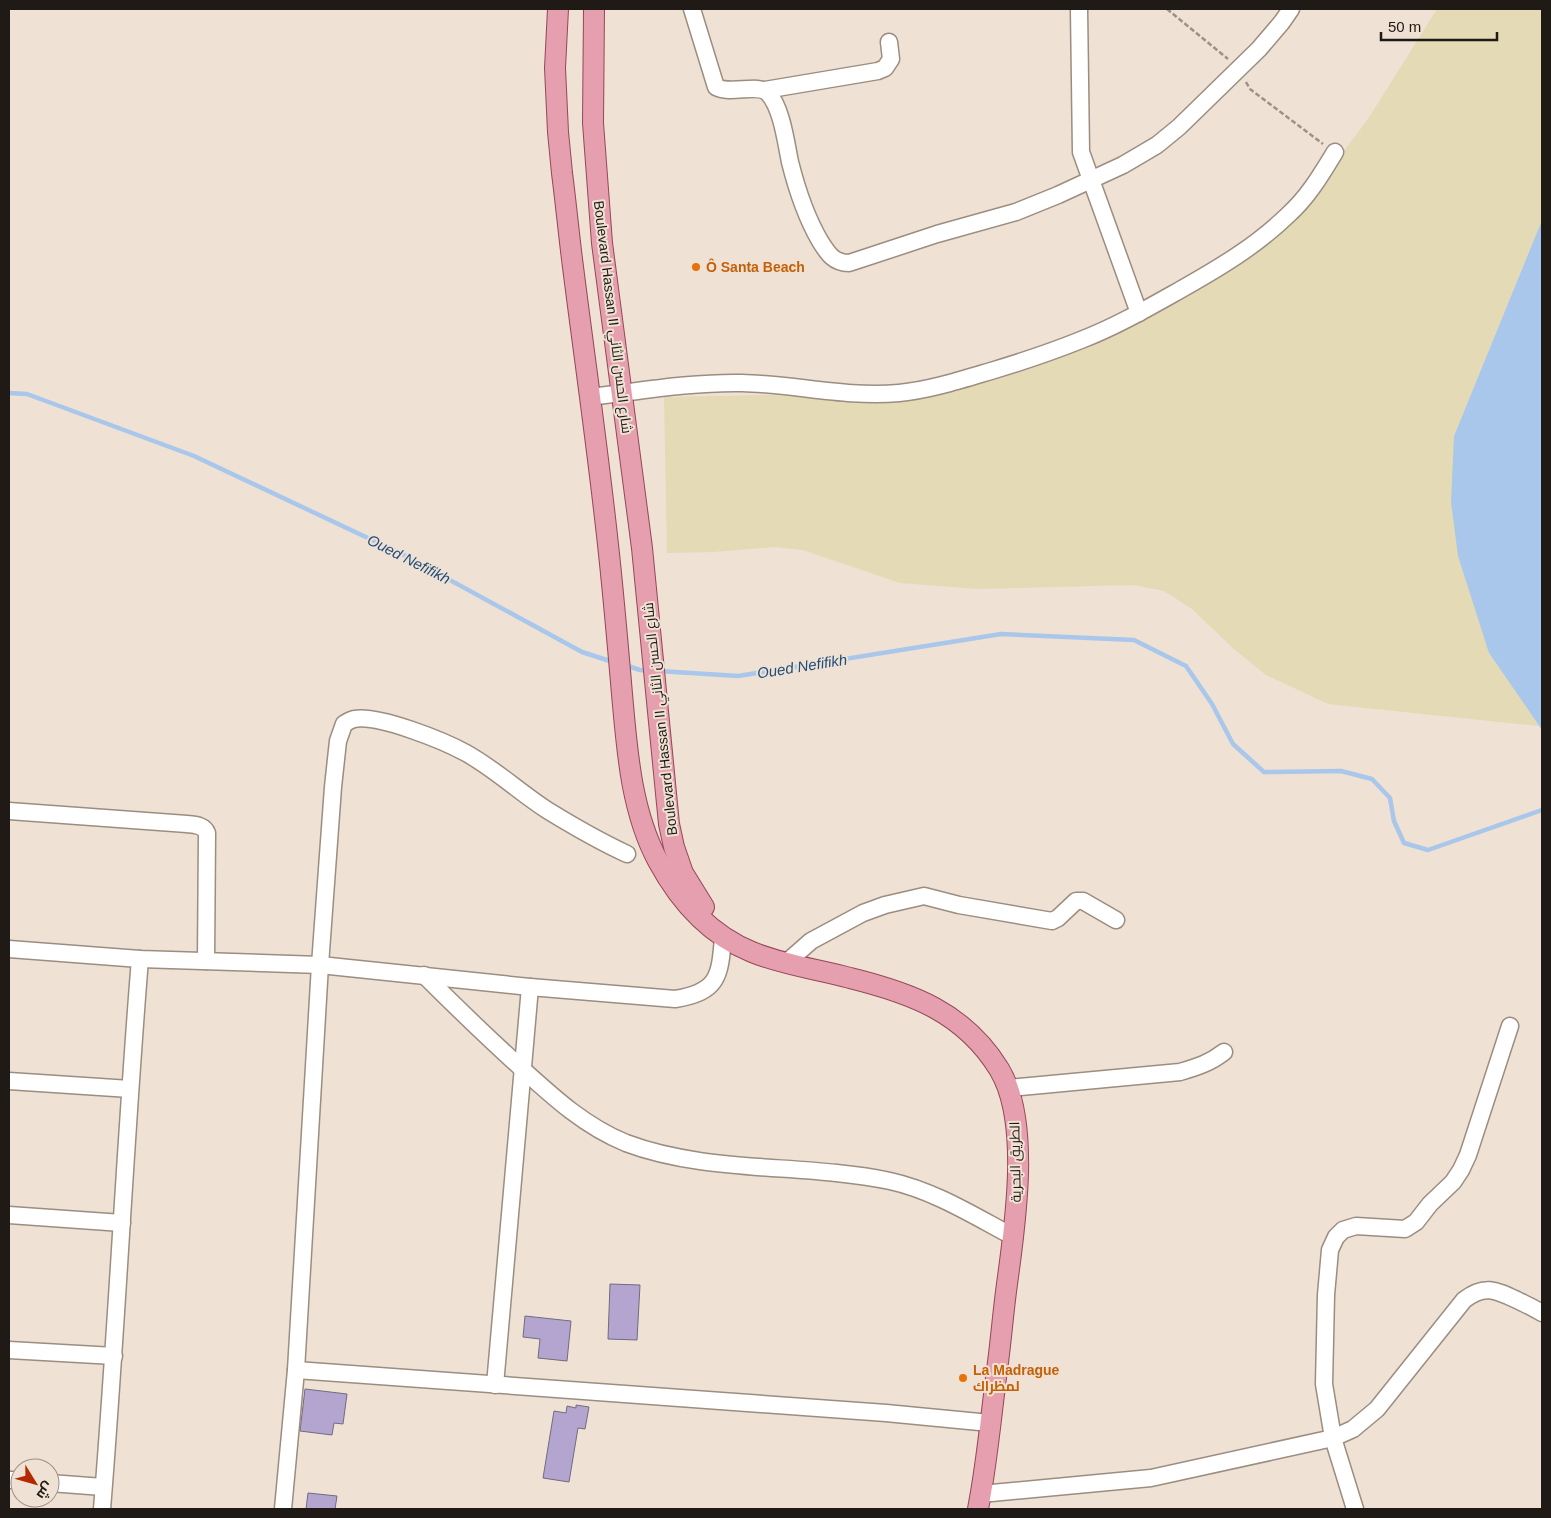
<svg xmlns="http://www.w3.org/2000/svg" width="1551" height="1518" viewBox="0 0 1551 1518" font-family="Helvetica,Cairo,sans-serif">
	<rect width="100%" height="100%" fill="#efe1d3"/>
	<polygon fill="#e4dab5" points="1437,9 1542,9 1542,220 1454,436 1489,653 1539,726 1328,704 1266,675 1234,649 1192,609 1164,591 1133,585 978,589 900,583 803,550 774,547 714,552 667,553 664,397 953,391 1101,335 1227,263 1306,201 1368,119"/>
	<polygon fill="#a8c7eb" points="1542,220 1542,730 1489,653 1458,556 1451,502 1454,436"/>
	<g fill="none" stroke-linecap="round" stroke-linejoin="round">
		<g stroke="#a8c7eb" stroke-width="4.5">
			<polyline points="9,393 27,394 194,456 404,555 582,652 613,662"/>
			<polyline points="625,665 640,670 649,671"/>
			<polyline points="659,671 738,676 1001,634 1134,640 1186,666 1212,704 1233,744 1264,772 1341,771 1372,779 1390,798 1394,821 1404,843 1428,850 1542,810"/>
		</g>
	</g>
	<g fill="#b3a5cf" stroke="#716c7c">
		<polygon points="610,1284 640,1285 637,1340 608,1339"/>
		<polygon points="525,1316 571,1321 567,1361 538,1358 540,1339 523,1337"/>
		<polygon points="305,1389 347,1394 343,1424 334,1423 332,1435 300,1431"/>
		<polygon points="576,1405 589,1407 585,1429 578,1428 569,1482 543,1478 554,1411 566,1413 567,1406 576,1408"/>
		<polygon points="308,1493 337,1496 335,1509 306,1509"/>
	</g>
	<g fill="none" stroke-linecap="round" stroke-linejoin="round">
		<defs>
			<g id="minor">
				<path d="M692,9L716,87C731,95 758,83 768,93C782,108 786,143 790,162C797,190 806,217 820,241C828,254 834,263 849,263L937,234L1016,212L1058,195L1123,165L1157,145L1179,127L1259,49L1282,22L1291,9"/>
				<polyline points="1079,9 1081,152 1139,313"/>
				<polyline points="765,90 878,71 885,68 891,59 889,42"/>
				<path d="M590,397C641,391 691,382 742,383C795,384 846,398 899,393C930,390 961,380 991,371C1021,362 1051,352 1081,340C1115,327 1148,308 1180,290C1219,268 1256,246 1288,215C1308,197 1321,175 1335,152"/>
				<path d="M9,811L187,824C195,825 204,825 207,833L206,961"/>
				<path d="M9,949L140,959L320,965L530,987L675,999C718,992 720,977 723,937"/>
				<polyline points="786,963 811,941 863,913 885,905 924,896 959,905 1052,921 1058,918 1076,901 1083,901 1116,920"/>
				<path d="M424,975C455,1006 487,1037 519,1066C552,1096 584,1126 626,1143C708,1174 805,1163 890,1181C935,1191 974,1216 1014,1237"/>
				<polyline points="9,1081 130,1089"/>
				<path d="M1009,1088L1180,1072C1197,1067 1210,1063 1224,1052"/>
				<polyline points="9,1215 122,1223"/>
				<polyline points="9,1350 114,1356"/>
				<polyline points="296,1370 886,1413 990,1423"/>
				<polyline points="495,1385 530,987"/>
				<polyline points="9,1480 20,1480"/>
				<polyline points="50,1483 103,1487"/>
				<path d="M981,1494L1151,1478L1333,1438L1353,1429L1377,1409L1464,1300C1484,1284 1496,1290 1517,1300C1525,1304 1534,1308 1542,1313"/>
				<path d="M102,1509C117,1326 125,1142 140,959"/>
				<path d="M283,1509L296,1370L320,965L333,787L338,741L344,724C347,722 350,720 354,719C378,714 444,741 466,753C495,769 519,792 547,810C573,826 599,841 627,854"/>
				<polyline points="1355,1509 1333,1438 1324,1384 1326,1295 1330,1250 1336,1237 1343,1230 1356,1226 1405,1229 1416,1222 1430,1204 1453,1182 1461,1170 1468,1155 1510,1026"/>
			</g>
			<g id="major">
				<path d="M558,9L555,68L558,132L562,173C566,204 569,236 573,267C585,362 599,458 609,554C614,601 618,647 622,694C627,750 631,811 658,861C679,900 710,935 752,952C783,965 817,969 850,978C911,993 964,1012 999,1069C1031,1121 1015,1225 1007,1284C1003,1313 1001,1341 997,1370C991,1416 987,1463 978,1509"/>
				<polyline points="594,9 593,123 602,243 642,548 669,824 674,847 683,873 704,907"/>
			</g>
		</defs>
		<use href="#minor" stroke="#9b8d80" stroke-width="19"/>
		<use href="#major" stroke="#944757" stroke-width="22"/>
		<g stroke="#9d9288" stroke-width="2.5" stroke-dasharray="5 2.5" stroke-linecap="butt">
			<polyline points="1167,9 1228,59"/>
			<polyline points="1246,82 1250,89 1323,144"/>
		</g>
		<use href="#minor" stroke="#fff" stroke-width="16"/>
		<use href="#major" stroke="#e59faf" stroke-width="20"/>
	</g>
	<g fill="#e8710a" stroke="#efe1d3" stroke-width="2">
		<circle cx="696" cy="267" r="5"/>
		<circle cx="963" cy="1378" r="5"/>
	</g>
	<g text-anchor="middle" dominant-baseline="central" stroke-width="4" stroke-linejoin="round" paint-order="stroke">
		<g font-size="14" font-weight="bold" fill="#c56008" stroke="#efe1d3" text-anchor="start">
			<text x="706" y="267">Ô Santa Beach</text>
			<text x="973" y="1370">La Madrague<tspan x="973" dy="16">لمظراك</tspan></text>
		</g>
		<g font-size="14" fill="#1f1a15" stroke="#efe1d3">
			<text transform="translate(613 317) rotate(83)">Boulevard Hassan II شارع الحسن الثاني</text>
			<text transform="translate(660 719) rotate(-96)">Boulevard Hassan II شارع الحسن الثاني</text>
			<text transform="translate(1015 1162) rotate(-91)">الطريق البحرية</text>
		</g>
		<g font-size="15" font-style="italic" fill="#224d7b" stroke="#efe1d3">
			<text transform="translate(409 559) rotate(27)">Oued Nefifikh</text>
			<text transform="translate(802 666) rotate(-9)">Oued Nefifikh</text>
		</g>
	</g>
	<rect width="1551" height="1518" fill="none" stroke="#1f1a15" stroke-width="20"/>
	<g transform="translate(35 1483) rotate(127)"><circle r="24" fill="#efe1d3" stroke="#9c9187"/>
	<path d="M0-4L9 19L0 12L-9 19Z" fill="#b42900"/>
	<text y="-8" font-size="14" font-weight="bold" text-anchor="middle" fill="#1f1a15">ش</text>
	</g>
	<path d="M1381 32v8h116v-8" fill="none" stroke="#1f1a15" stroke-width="2.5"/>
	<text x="1388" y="32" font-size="15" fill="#1f1a15" stroke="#efe1d3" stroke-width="4" paint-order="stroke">50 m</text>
</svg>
